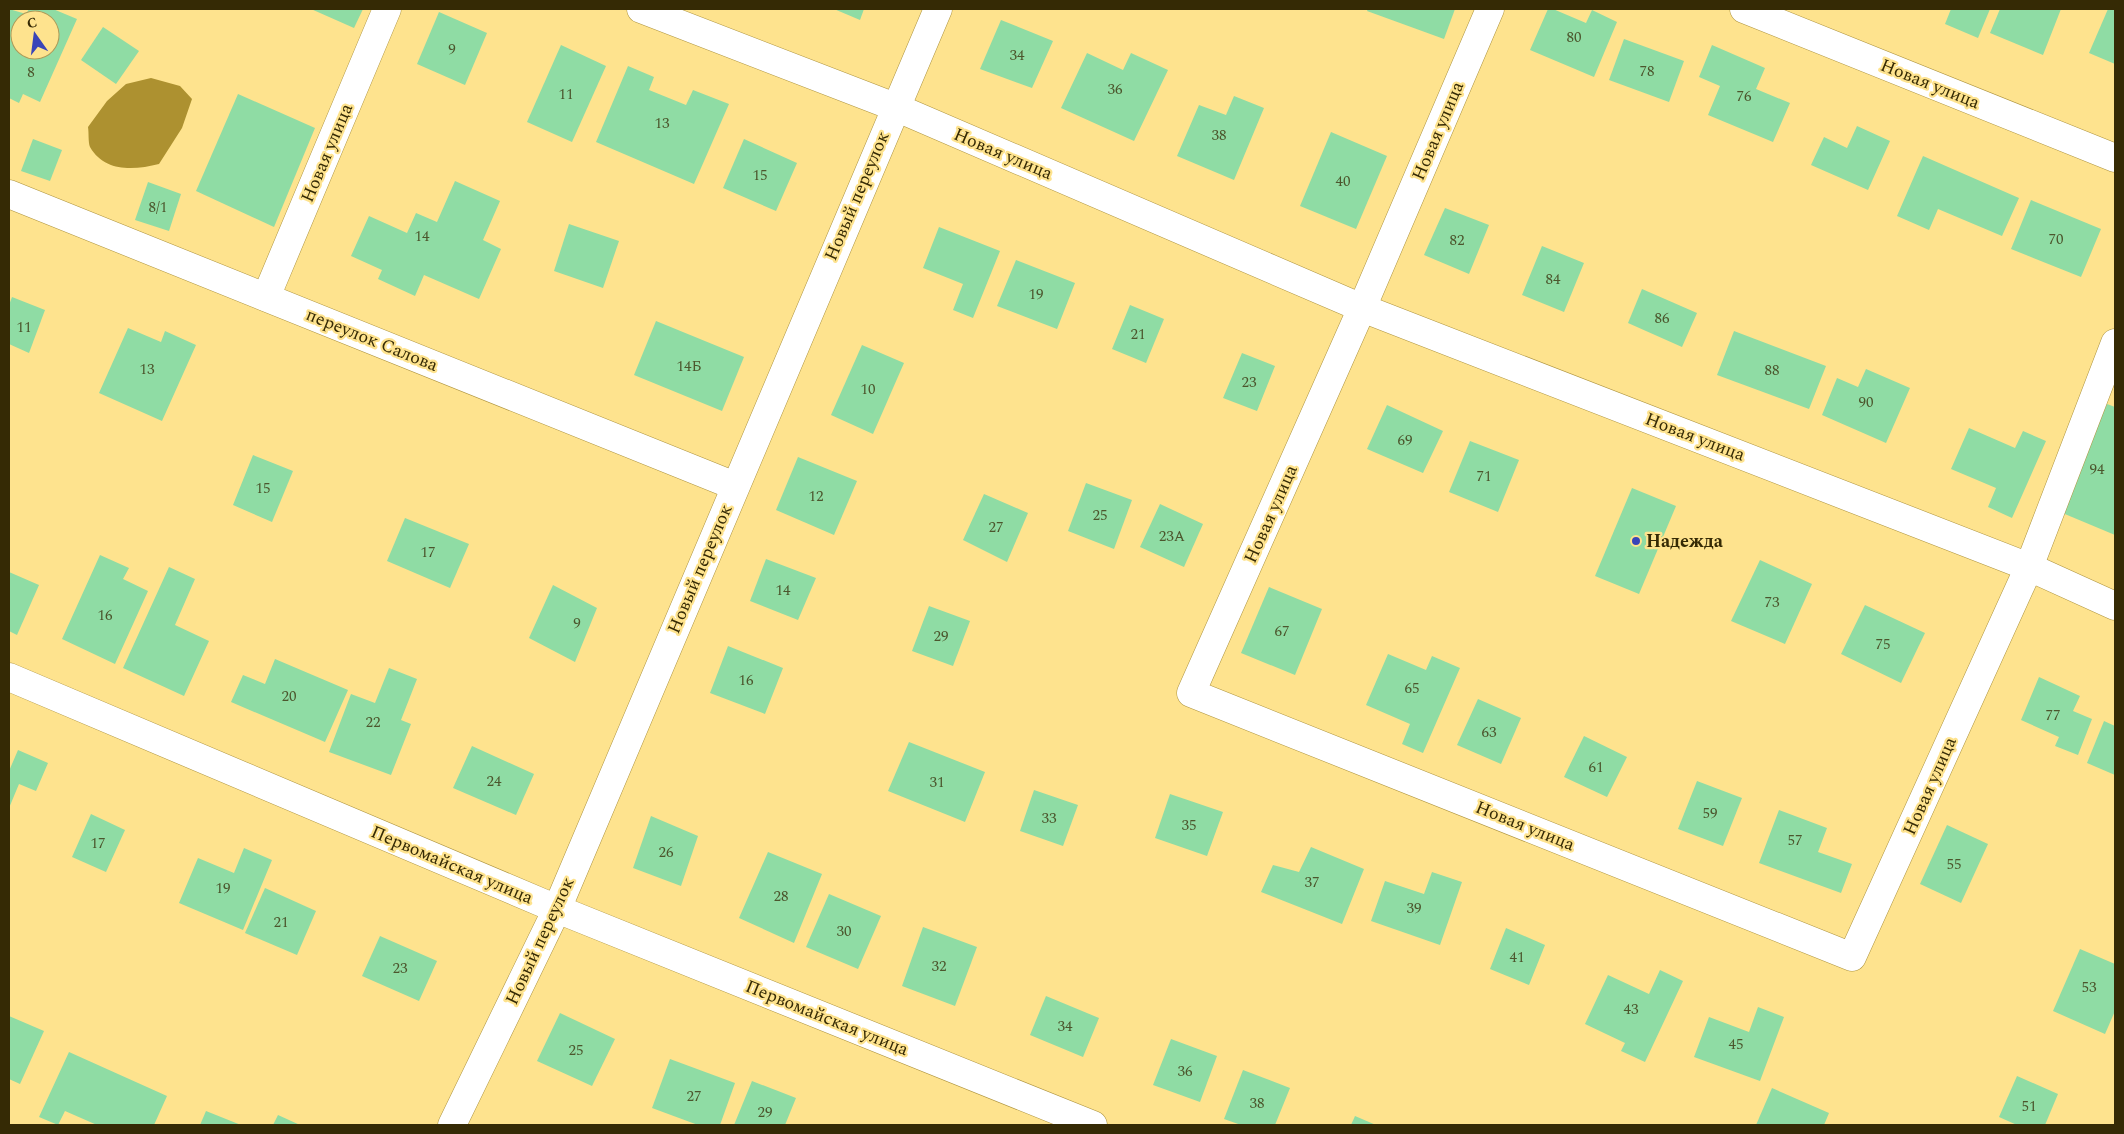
<svg xmlns="http://www.w3.org/2000/svg" width="2124" height="1134" viewBox="0 0 2124 1134" font-family="Spectral,serif">
	<rect width="100%" height="100%" fill="#fee38e"/>
	<path fill="#ad9130" d="M151,78L180,86L192,99L182,128L159,164C135,170 105,173 90,147C88,142 89,133 88,127L107,101L126,84Z"/>
	<g fill="#8fdca4" fill-rule="evenodd">
		<path d="M9,9L26,14L29,9H53L77,19L40,102L23,94L19,103L9,98ZM20,20H50V50H20Z"/>
		<polygon points="311,9 363,9 354,28"/>
		<polygon points="834,9 864,9 860,20"/>
		<polygon points="1368,9 1455,9 1444,39 1367,11"/>
		<polygon points="1548,9 1553,9 1586,23 1592,10 1617,22 1594,77 1530,50"/>
		<polygon points="1951,9 1990,9 1978,38 1945,24"/>
		<polygon points="2000,9 2061,9 2043,55 1990,33"/>
		<polygon points="2108,9 2115,9 2115,64 2089,53"/>
		<polygon points="439,12 487,33 465,85 417,64"/>
		<polygon points="1001,20 1053,41 1032,88 980,69"/>
		<polygon points="103,27 139,51 116,84 81,60"/>
		<polygon points="1624,39 1684,61 1669,102 1609,80"/>
		<polygon points="561,45 606,66 572,142 527,122"/>
		<polygon points="1712,45 1765,68 1756,89 1790,103 1773,142 1708,115 1720,86 1699,77"/>
		<polygon points="1087,53 1123,70 1131,53 1168,70 1134,141 1061,108"/>
		<polygon points="628,66 654,77 649,90 686,105 693,90 729,104 694,184 596,142"/>
		<polygon points="238,94 315,128 274,227 196,191"/>
		<polygon points="1234,96 1264,108 1234,180 1177,156 1199,105 1226,115"/>
		<polygon points="1857,126 1890,141 1868,190 1811,165 1824,137 1847,148"/>
		<polygon points="1331,132 1387,156 1356,229 1300,206"/>
		<polygon points="33,139 62,150 50,181 21,171"/>
		<polygon points="744,139 797,163 776,211 723,188"/>
		<polygon points="1923,156 2019,198 2002,236 1938,209 1929,230 1897,216"/>
		<polygon points="455,181 500,201 483,240 501,249 479,299 424,275 415,296 378,279 382,270 351,256 369,216 407,233 416,213 437,222"/>
		<polygon points="148,182 181,194 169,231 135,220"/>
		<polygon points="2031,200 2101,229 2081,277 2011,249"/>
		<polygon points="1445,208 1489,225 1469,274 1424,255"/>
		<polygon points="569,224 619,241 603,288 554,271"/>
		<polygon points="939,227 1000,251 973,318 953,310 963,284 923,268"/>
		<polygon points="1542,246 1584,263 1564,312 1522,295"/>
		<polygon points="1016,260 1075,283 1057,329 997,306"/>
		<polygon points="1642,289 1697,313 1682,347 1628,323"/>
		<polygon points="12,297 45,310 29,353 9,344 9,305"/>
		<polygon points="1130,305 1164,319 1146,363 1112,349"/>
		<polygon points="656,321 744,357 722,411 634,375"/>
		<polygon points="128,328 161,342 165,331 196,345 162,421 99,393"/>
		<polygon points="1734,331 1826,366 1809,409 1717,375"/>
		<polygon points="862,345 904,363 873,434 831,415"/>
		<polygon points="1242,353 1275,366 1257,411 1223,398"/>
		<polygon points="1866,369 1910,388 1886,443 1822,415 1837,378 1858,387"/>
		<polygon points="2107,404 2115,407 2115,535 2060,512"/>
		<polygon points="1387,405 1443,431 1423,473 1367,449"/>
		<polygon points="1969,428 2015,448 2023,431 2046,441 2012,518 1988,507 1996,488 1951,469"/>
		<polygon points="1470,441 1519,460 1498,512 1449,492"/>
		<polygon points="253,455 293,471 272,522 233,505"/>
		<polygon points="798,457 857,481 834,535 776,510"/>
		<polygon points="1086,483 1132,500 1114,549 1068,531"/>
		<polygon points="1632,488 1676,506 1639,594 1595,576"/>
		<polygon points="984,494 1028,513 1007,562 963,540"/>
		<polygon points="1160,504 1203,524 1184,567 1140,547"/>
		<polygon points="405,518 469,544 450,588 387,561"/>
		<polygon points="100,555 129,568 123,579 148,591 115,664 62,639"/>
		<polygon points="766,559 816,578 798,620 750,601"/>
		<polygon points="1760,560 1812,584 1785,644 1731,621"/>
		<polygon points="169,567 195,579 175,625 209,641 184,696 123,668"/>
		<polygon points="9,572 39,585 17,635 9,631"/>
		<polygon points="553,585 597,608 575,662 529,638"/>
		<polygon points="1269,587 1322,609 1295,675 1241,653"/>
		<polygon points="1865,605 1925,633 1901,683 1841,654"/>
		<polygon points="929,606 970,621 953,666 912,651"/>
		<polygon points="728,646 783,668 765,714 710,693"/>
		<polygon points="1388,654 1426,670 1432,656 1460,668 1423,753 1402,744 1410,724 1366,705"/>
		<polygon points="275,659 348,690 325,742 231,702 243,675 265,684"/>
		<polygon points="389,668 417,679 401,720 411,724 391,775 329,752 351,694 375,703"/>
		<polygon points="2039,677 2080,696 2073,711 2092,719 2078,755 2055,746 2059,737 2021,720"/>
		<polygon points="1478,699 1521,718 1501,764 1457,745"/>
		<polygon points="2104,721 2115,726 2115,775 2087,763"/>
		<polygon points="1584,736 1627,757 1607,797 1564,777"/>
		<polygon points="909,742 985,772 965,822 888,791"/>
		<polygon points="472,746 534,774 516,815 453,788"/>
		<polygon points="18,750 48,763 36,791 19,784 9,808 9,771"/>
		<polygon points="1697,781 1742,798 1723,846 1678,829"/>
		<polygon points="1034,790 1078,805 1063,846 1020,831"/>
		<polygon points="1170,794 1223,812 1207,856 1155,838"/>
		<polygon points="1779,810 1827,828 1818,852 1852,864 1841,893 1759,863"/>
		<polygon points="91,814 125,830 106,872 72,857"/>
		<polygon points="651,816 698,836 681,886 633,868"/>
		<polygon points="1947,825 1988,844 1961,903 1920,884"/>
		<polygon points="1311,847 1364,869 1342,924 1261,892 1273,865 1299,872"/>
		<polygon points="244,848 272,860 243,930 179,903 198,858 234,873"/>
		<polygon points="768,852 822,874 794,943 739,918"/>
		<polygon points="1432,872 1462,882 1440,945 1371,921 1385,881 1424,894"/>
		<polygon points="265,888 316,911 297,955 245,933"/>
		<polygon points="829,894 881,916 858,969 806,947"/>
		<polygon points="923,927 977,947 955,1006 902,986"/>
		<polygon points="1506,928 1545,945 1529,985 1490,969"/>
		<polygon points="380,936 437,961 419,1001 362,976"/>
		<polygon points="2080,949 2115,964 2115,1011 2105,1034 2053,1011"/>
		<polygon points="1660,970 1683,981 1645,1062 1621,1051 1625,1043 1585,1024 1608,975 1649,994"/>
		<polygon points="1046,996 1099,1018 1083,1057 1030,1035"/>
		<polygon points="1758,1007 1784,1017 1760,1081 1694,1057 1709,1017 1749,1032"/>
		<polygon points="560,1013 615,1039 592,1086 537,1061"/>
		<polygon points="9,1016 44,1031 20,1084 9,1079"/>
		<polygon points="1171,1039 1217,1056 1200,1102 1153,1085"/>
		<polygon points="69,1052 167,1096 154,1125 97,1125 65,1111 58,1125 39,1117"/>
		<polygon points="670,1059 735,1083 720,1125 698,1125 652,1108"/>
		<polygon points="1243,1070 1290,1088 1275,1125 1241,1125 1224,1119"/>
		<polygon points="2017,1076 2058,1094 2045,1125 2017,1125 1999,1117"/>
		<polygon points="752,1081 796,1098 785,1125 734,1125"/>
		<polygon points="1772,1088 1829,1113 1824,1125 1756,1125"/>
		<polygon points="206,1111 241,1125 200,1125"/>
		<polygon points="278,1115 300,1125 273,1125"/>
		<polygon points="1355,1116 1376,1125 1351,1125"/>
	</g>
	<g fill="none" stroke-linecap="round" stroke-linejoin="round">
		<defs>
			<g id="minor">
				<polyline points="641,9 895,107 1362,308 2029,567 2115,606"/>
				<polyline points="1490,9 1362,308 1191,693 1852,957 2029,567 2115,343"/>
				<polyline points="1744,9 2115,158"/>
				<polyline points="9,194 735,486"/>
				<polyline points="266,297 387,9"/>
				<polyline points="9,677 557,909 1093,1125"/>
				<polyline points="452,1125 557,909 938,9"/>
			</g>
		</defs>
		<use href="#minor" stroke="#ae943f" stroke-width="29"/>
		<use href="#minor" stroke="#fff" stroke-width="28"/>
	</g>
	<circle fill="#3945b8" stroke="#fee38e" stroke-width="2" cx="1636" cy="541" r="5"/>
	<g text-anchor="middle" dominant-baseline="central" stroke-width="4.5" stroke-linejoin="round" paint-order="stroke">
		<g font-size="15" fill="#4c562d">
			<text x="1574" y="37">80</text>
			<text x="452" y="49">9</text>
			<text x="1017" y="55">34</text>
			<text x="1647" y="71">78</text>
			<text x="31" y="72">8</text>
			<text x="1115" y="89">36</text>
			<text x="566" y="94">11</text>
			<text x="1744" y="96">76</text>
			<text x="662" y="123">13</text>
			<text x="1219" y="135">38</text>
			<text x="760" y="175">15</text>
			<text x="1343" y="181">40</text>
			<text x="158" y="207">8/1</text>
			<text x="422" y="236">14</text>
			<text x="2056" y="239">70</text>
			<text x="1457" y="240">82</text>
			<text x="1553" y="279">84</text>
			<text x="1036" y="294">19</text>
			<text x="1662" y="318">86</text>
			<text x="24" y="327">11</text>
			<text x="1138" y="334">21</text>
			<text x="689" y="366">14Б</text>
			<text x="147" y="369">13</text>
			<text x="1772" y="370">88</text>
			<text x="1249" y="382">23</text>
			<text x="868" y="389">10</text>
			<text x="1866" y="402">90</text>
			<text x="1405" y="440">69</text>
			<text x="2097" y="469">94</text>
			<text x="1484" y="476">71</text>
			<text x="263" y="488">15</text>
			<text x="816" y="496">12</text>
			<text x="1100" y="515">25</text>
			<text x="996" y="527">27</text>
			<text x="1172" y="536">23А</text>
			<text x="428" y="552">17</text>
			<text x="783" y="590">14</text>
			<text x="1772" y="602">73</text>
			<text x="105" y="615">16</text>
			<text x="577" y="623">9</text>
			<text x="1282" y="631">67</text>
			<text x="941" y="636">29</text>
			<text x="1883" y="644">75</text>
			<text x="746" y="680">16</text>
			<text x="1412" y="688">65</text>
			<text x="289" y="696">20</text>
			<text x="2053" y="715">77</text>
			<text x="373" y="722">22</text>
			<text x="1489" y="732">63</text>
			<text x="1596" y="767">61</text>
			<text x="494" y="781">24</text>
			<text x="937" y="782">31</text>
			<text x="1710" y="813">59</text>
			<text x="1049" y="818">33</text>
			<text x="1189" y="825">35</text>
			<text x="1795" y="840">57</text>
			<text x="98" y="843">17</text>
			<text x="666" y="852">26</text>
			<text x="1954" y="864">55</text>
			<text x="1312" y="882">37</text>
			<text x="223" y="888">19</text>
			<text x="781" y="896">28</text>
			<text x="1414" y="908">39</text>
			<text x="281" y="922">21</text>
			<text x="844" y="931">30</text>
			<text x="1517" y="957">41</text>
			<text x="939" y="966">32</text>
			<text x="400" y="968">23</text>
			<text x="2089" y="987">53</text>
			<text x="1631" y="1009">43</text>
			<text x="1065" y="1026">34</text>
			<text x="1736" y="1044">45</text>
			<text x="576" y="1050">25</text>
			<text x="1185" y="1071">36</text>
			<text x="694" y="1096">27</text>
			<text x="1257" y="1103">38</text>
			<text x="2029" y="1106">51</text>
			<text x="765" y="1112">29</text>
		</g>
		<g font-size="18" fill="#352a05" stroke="#fee38e">
			<text transform="translate(1930 84) rotate(22)">Новая улица</text>
			<text transform="translate(1438 131) rotate(-67)">Новая улица</text>
			<text transform="translate(327 153) rotate(-67)">Новая улица</text>
			<text transform="translate(1003 154) rotate(23)">Новая улица</text>
			<text transform="translate(857 196) rotate(-67)">Новый переулок</text>
			<text transform="translate(372 340) rotate(22)">переулок Салова</text>
			<text transform="translate(1695 437) rotate(21)">Новая улица</text>
			<text transform="translate(1271 514) rotate(-66)">Новая улица</text>
			<text transform="translate(700 569) rotate(-67)">Новый переулок</text>
			<text transform="translate(1930 786) rotate(-66)">Новая улица</text>
			<text transform="translate(1525 826) rotate(22)">Новая улица</text>
			<text transform="translate(452 865) rotate(23)">Первомайская улица</text>
			<text transform="translate(540 941) rotate(-65)">Новый переулок</text>
			<text transform="translate(827 1018) rotate(22)">Первомайская улица</text>
		</g>
		<g font-size="18" font-weight="bold" fill="#352a05" stroke="#fee38e" text-anchor="start">
			<text x="1646" y="541">Надежда</text>
		</g>
	</g>
	<rect width="2124" height="1134" fill="none" stroke="#352a05" stroke-width="20"/>
	<g transform="translate(35 35) rotate(346)"><circle r="24" fill="#fee38e" stroke="#ae9957"/>
	<path d="M0-4L9 19L0 12L-9 19Z" fill="#3945b8"/>
	<text y="-8" font-size="14" font-weight="bold" text-anchor="middle" fill="#352a05">С</text>
	</g>
</svg>
